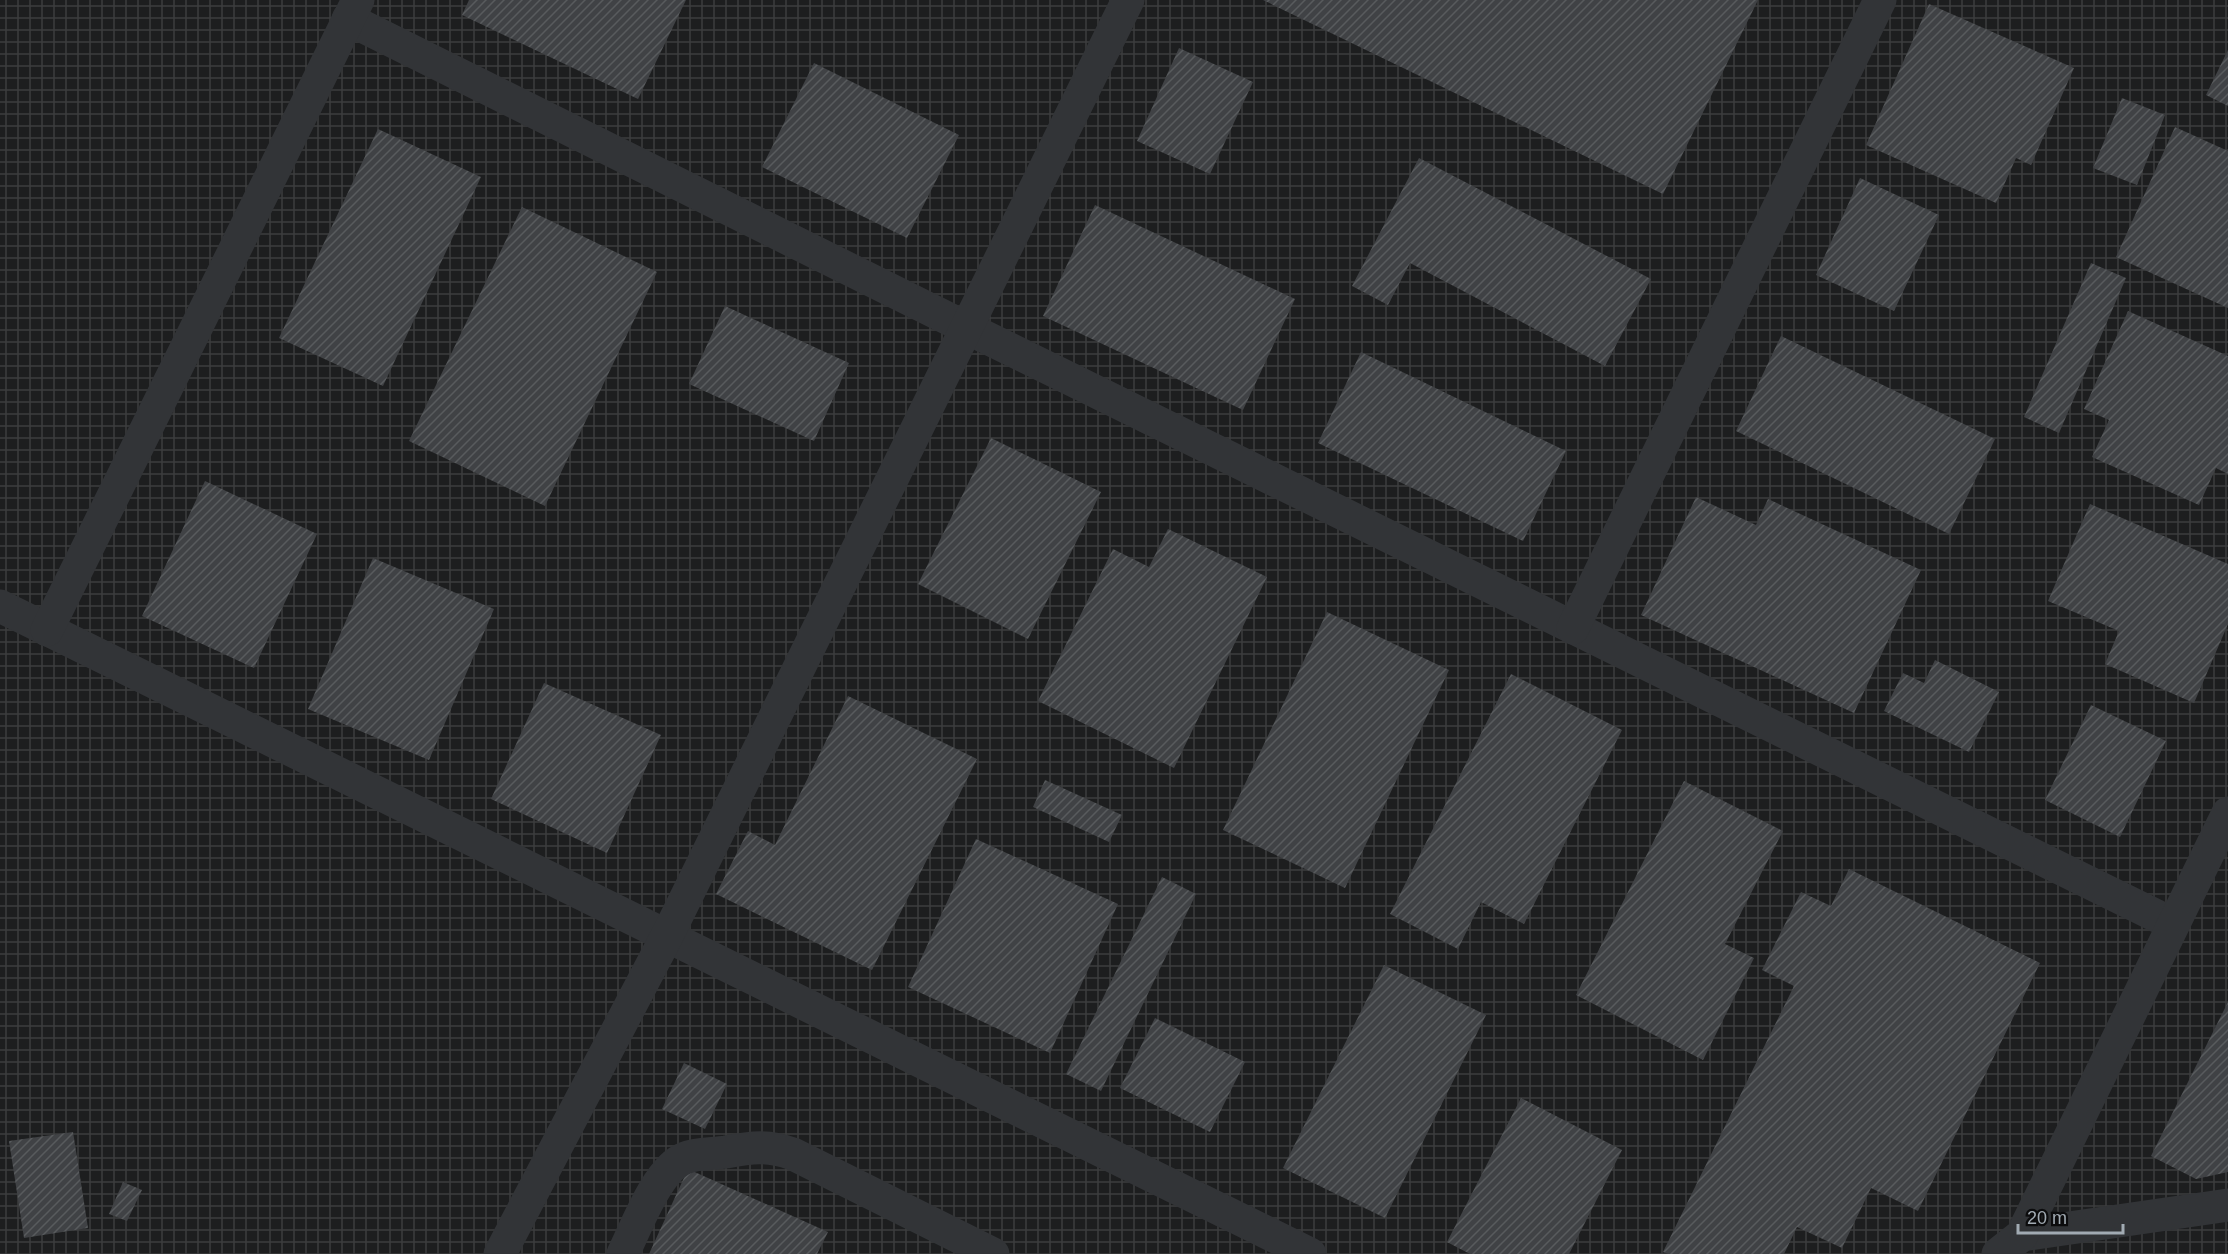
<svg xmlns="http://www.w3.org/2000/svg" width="2228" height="1254" viewBox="0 0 2228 1254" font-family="Arial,sans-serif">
	<defs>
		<pattern id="industrial-grid" width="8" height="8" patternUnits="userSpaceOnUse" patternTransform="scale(1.5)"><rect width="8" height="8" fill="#1d1e1f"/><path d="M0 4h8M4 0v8" fill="none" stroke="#3b3c3d"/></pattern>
		<pattern id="building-hatch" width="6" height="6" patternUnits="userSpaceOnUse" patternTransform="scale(1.5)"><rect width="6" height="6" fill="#404245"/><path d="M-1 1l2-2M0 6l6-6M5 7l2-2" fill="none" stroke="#585b5d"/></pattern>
	</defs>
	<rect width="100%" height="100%" fill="#111112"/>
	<rect fill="url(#industrial-grid)" x="0" y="0" width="2228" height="1254"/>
	<g fill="url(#building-hatch)">
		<polygon points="469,0 686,0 638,99 462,15"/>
		<polygon points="1263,0 1758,0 1663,194"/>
		<polygon points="1929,4 2074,68 2031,165 2016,158 1996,203 1866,145"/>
		<polygon points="1179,48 1253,82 1210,174 1137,141"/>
		<polygon points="2228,50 2228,106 2206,95"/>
		<polygon points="814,63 959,135 907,238 762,167"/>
		<polygon points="2122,98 2165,115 2137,185 2093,168"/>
		<polygon points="2175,127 2228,151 2228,308 2116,257"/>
		<polygon points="378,129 481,177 383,386 279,338"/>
		<polygon points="1419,158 1651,279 1605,366 1410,263 1388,305 1352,286"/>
		<polygon points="1860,178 1939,215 1894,311 1816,275"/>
		<polygon points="1095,205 1295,299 1243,410 1043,316"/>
		<polygon points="522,207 657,272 545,506 409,441"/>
		<polygon points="2091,263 2126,278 2059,433 2024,417"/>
		<polygon points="725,306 849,363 814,441 689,384"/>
		<polygon points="2128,311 2228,356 2228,474 2216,468 2199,505 2092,457 2109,420 2084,409"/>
		<polygon points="1781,336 1995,439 1949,534 1736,431"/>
		<polygon points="1361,352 1566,451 1523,541 1318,443"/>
		<polygon points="991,438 1101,492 1028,639 918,584"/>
		<polygon points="205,481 317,534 254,668 142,616"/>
		<polygon points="1696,497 1756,525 1768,499 1921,570 1854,713 1641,615"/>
		<polygon points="2090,504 2228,564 2228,624 2194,703 2105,664 2119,631 2048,601"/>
		<polygon points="1168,529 1267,577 1174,768 1038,701 1113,549 1149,567"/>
		<polygon points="373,558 494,609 429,760 308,709"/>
		<polygon points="1327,612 1449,670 1345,888 1223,830"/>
		<polygon points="1935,660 1999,692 1969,752 1884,711 1903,673 1924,683"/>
		<polygon points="1511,674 1622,730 1524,924 1481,902 1458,949 1390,914"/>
		<polygon points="544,683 661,735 607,853 491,799"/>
		<polygon points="848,696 977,759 872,970 716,894 748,831 775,845"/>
		<polygon points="2091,705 2166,741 2120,837 2045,800"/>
		<polygon points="1045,780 1122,815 1109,842 1033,807"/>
		<polygon points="1684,781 1783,831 1725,944 1754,958 1703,1060 1576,995"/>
		<polygon points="976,839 1118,904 1050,1053 908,987"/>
		<polygon points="1849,869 2040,963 1918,1211 1871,1188 1842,1248 1797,1227 1784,1254 1668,1254 1663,1252 1794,986 1762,970 1801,892 1831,906"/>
		<polygon points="1162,877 1196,894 1101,1091 1066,1074"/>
		<polygon points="1384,965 1486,1015 1385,1218 1283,1168"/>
		<polygon points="2228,1002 2228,1172 2196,1179 2151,1156"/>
		<polygon points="1155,1018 1245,1062 1210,1132 1120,1088"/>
		<polygon points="684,1063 727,1084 705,1129 662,1109"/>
		<polygon points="1521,1098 1622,1150 1569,1254 1470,1254 1447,1242"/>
		<polygon points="73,1132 88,1228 24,1238 9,1141"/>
		<polygon points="688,1169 828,1232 817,1254 649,1254"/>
		<polygon points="123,1182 142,1190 127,1221 109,1214"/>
	</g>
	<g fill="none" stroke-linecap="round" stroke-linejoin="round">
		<g stroke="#323437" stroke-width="33">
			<polyline points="348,19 967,328 2173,924"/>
			<polyline points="0,606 1310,1254"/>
			<polyline points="1573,628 1880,0"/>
			<polyline points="47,630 358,0"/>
			<polyline points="2022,1235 2228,1205"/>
			<polyline points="500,1254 667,936 1128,0"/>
			<path d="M623,1254C636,1228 657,1169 685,1158C696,1153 713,1154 726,1152C752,1147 768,1145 793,1154L993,1254"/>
			<polyline points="1998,1254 2022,1235 2228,813"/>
		</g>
	</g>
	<path d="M2018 1224v9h105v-9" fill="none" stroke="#a2abb3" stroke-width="3"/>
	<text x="2027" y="1224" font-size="18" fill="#a2abb3" stroke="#0c0c0d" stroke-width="4.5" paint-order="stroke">20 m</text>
</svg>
